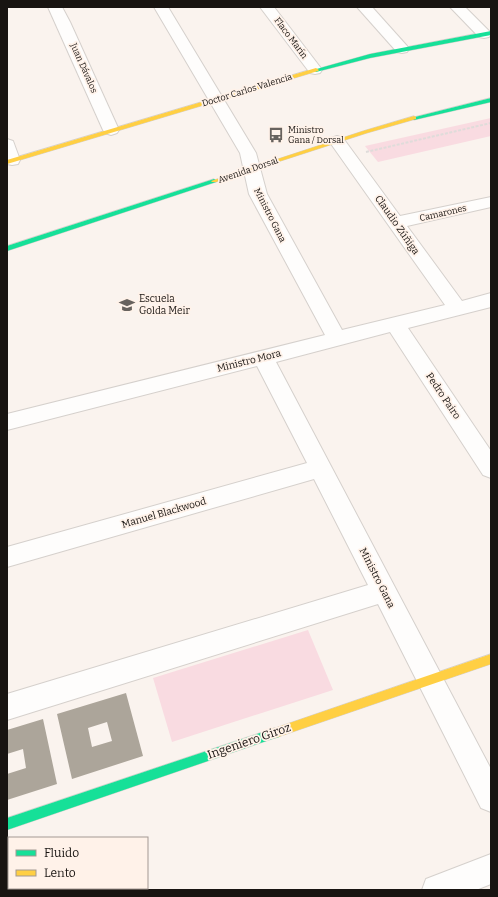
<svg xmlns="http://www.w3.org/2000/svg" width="498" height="897" viewBox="0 0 498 897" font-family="Bitter,serif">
	<rect width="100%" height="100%" fill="#faf3ee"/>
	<g fill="#f9dbe1">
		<polygon points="491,118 491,136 378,162 365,146"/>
		<polygon points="308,630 333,690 172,742 153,678"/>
	</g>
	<g fill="#aca59a" fill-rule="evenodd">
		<path d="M126,693L143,756L72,779L57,714ZM107,722L112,741L92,747L88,728Z"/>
		<polygon points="43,719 57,784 7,800 7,774 26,768 23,749 7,754 7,730"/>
	</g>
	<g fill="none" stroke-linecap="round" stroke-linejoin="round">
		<defs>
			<g id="street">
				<polygon points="48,7 62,7 70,22 119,130 117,133 111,135 105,133 103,130"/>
				<polygon points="154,7 168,7 256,153 267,194 342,330 445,305 329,141 331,138 337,136 343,138 400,216 491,197 491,207 407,226 462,301 491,293 491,307 408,328 491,451 491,478 483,475 390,332 276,362 491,769 491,812 481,808 378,604 7,720 7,694 368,585 314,479 7,567 7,547 307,463 257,366 7,430 7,414 325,335 249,194 240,153"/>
				<polygon points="260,7 274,7 320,67 322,70 320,73 315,74 310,73"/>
				<polygon points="357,7 372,7 407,46 409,49 407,52 402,53 397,52"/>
				<polygon points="450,7 465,7 489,31 491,34 489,37 484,38 479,37"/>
				<polygon points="7,139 13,141 20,160 18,164 12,165 7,164"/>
				<polygon points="491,854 491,884 476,890 422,890 426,879"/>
			</g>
			<g id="fast">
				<polygon points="491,31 491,35 370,58 316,72 313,70 370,54"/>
				<polygon points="491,98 491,102 414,120 411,118"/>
				<polygon points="214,179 217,181 216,182 7,251 7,246"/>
				<polygon points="275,728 279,729 281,733 279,737 275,738 7,830 7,818"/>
			</g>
			<g id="slow">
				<polygon points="316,68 319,70 318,71 7,164 7,160"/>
				<polygon points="414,116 416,117 416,119 367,133 216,182 212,182 211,181 363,131"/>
				<polygon points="491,654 491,664 275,738 271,737 269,733 271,729 275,728"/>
			</g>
		</defs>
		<use href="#street" stroke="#d5d0cc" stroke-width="2"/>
		<use href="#fast" stroke="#d5d0cc" stroke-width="1"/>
		<use href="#slow" stroke="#d5d0cc" stroke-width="1"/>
		<polyline stroke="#dfdcda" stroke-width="2" stroke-dasharray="3 1.5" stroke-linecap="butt" points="366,152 491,123"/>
		<use href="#street" fill="#fefdfc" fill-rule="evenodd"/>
		<use href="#fast" fill="#16e098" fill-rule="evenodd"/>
		<use href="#slow" fill="#ffcf43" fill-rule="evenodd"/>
	</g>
	<defs>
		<symbol id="bus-bare" viewBox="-9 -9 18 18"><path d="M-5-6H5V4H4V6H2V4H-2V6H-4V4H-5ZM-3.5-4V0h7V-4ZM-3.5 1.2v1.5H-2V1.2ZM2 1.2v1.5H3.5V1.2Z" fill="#67625e" stroke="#fff2e9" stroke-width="2.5" paint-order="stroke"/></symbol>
		<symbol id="school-bare" viewBox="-9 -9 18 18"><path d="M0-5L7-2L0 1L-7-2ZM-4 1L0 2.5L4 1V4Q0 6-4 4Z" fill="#67625e" stroke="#fff2e9" stroke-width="2.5" paint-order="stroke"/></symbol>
	</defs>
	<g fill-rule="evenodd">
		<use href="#bus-bare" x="265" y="124" width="22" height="22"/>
		<use href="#school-bare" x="116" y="294" width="22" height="22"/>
	</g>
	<g text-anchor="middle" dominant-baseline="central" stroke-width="3.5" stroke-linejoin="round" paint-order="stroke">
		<g font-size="9" fill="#181411" stroke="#fff2e9">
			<text transform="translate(291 38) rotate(53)">Flaco Marín</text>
			<text transform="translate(84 68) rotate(66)">Juan Dávalos</text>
			<text transform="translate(247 90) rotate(-17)">Doctor Carlos Valencia</text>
			<text transform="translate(248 170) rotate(-19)">Avenida Dorsal</text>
			<text transform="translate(443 213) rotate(-13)">Camarones</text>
			<text transform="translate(270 215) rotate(63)">Ministro Gana</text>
		</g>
		<g font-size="9" fill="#181411" stroke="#fff2e9" text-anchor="start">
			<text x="288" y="130">Ministro<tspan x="288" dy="10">Gana / Dorsal</tspan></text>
		</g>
		<g font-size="10" fill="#181411" stroke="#fff2e9">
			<text transform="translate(397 225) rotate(55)">Claudio Zúñiga</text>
			<text transform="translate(249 361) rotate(-14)">Ministro Mora</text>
			<text transform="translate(443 396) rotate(56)">Pedro Pairo</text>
			<text transform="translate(164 513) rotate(-16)">Manuel Blackwood</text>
			<text transform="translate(377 578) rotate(63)">Ministro Gana</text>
		</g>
		<g font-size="10" fill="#181411" stroke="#fff2e9" text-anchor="start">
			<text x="139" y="299">Escuela<tspan x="139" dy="12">Golda Meir</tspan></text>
		</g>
		<g font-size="12" fill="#181411" stroke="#fff2e9">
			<text transform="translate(249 741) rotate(-19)">Ingeniero Giroz</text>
		</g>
	</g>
	<rect width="498" height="897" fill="none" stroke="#181411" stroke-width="16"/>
	<rect x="8" y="837" width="140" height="52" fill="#fff2e9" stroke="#a39993"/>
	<rect x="16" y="850" width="20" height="6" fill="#16e098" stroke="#a39993"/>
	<text x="44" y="857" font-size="12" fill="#181411">Fluido</text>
	<rect x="16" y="870" width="20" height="6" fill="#ffcf43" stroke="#a39993"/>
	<text x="44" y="877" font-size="12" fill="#181411">Lento</text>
</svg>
